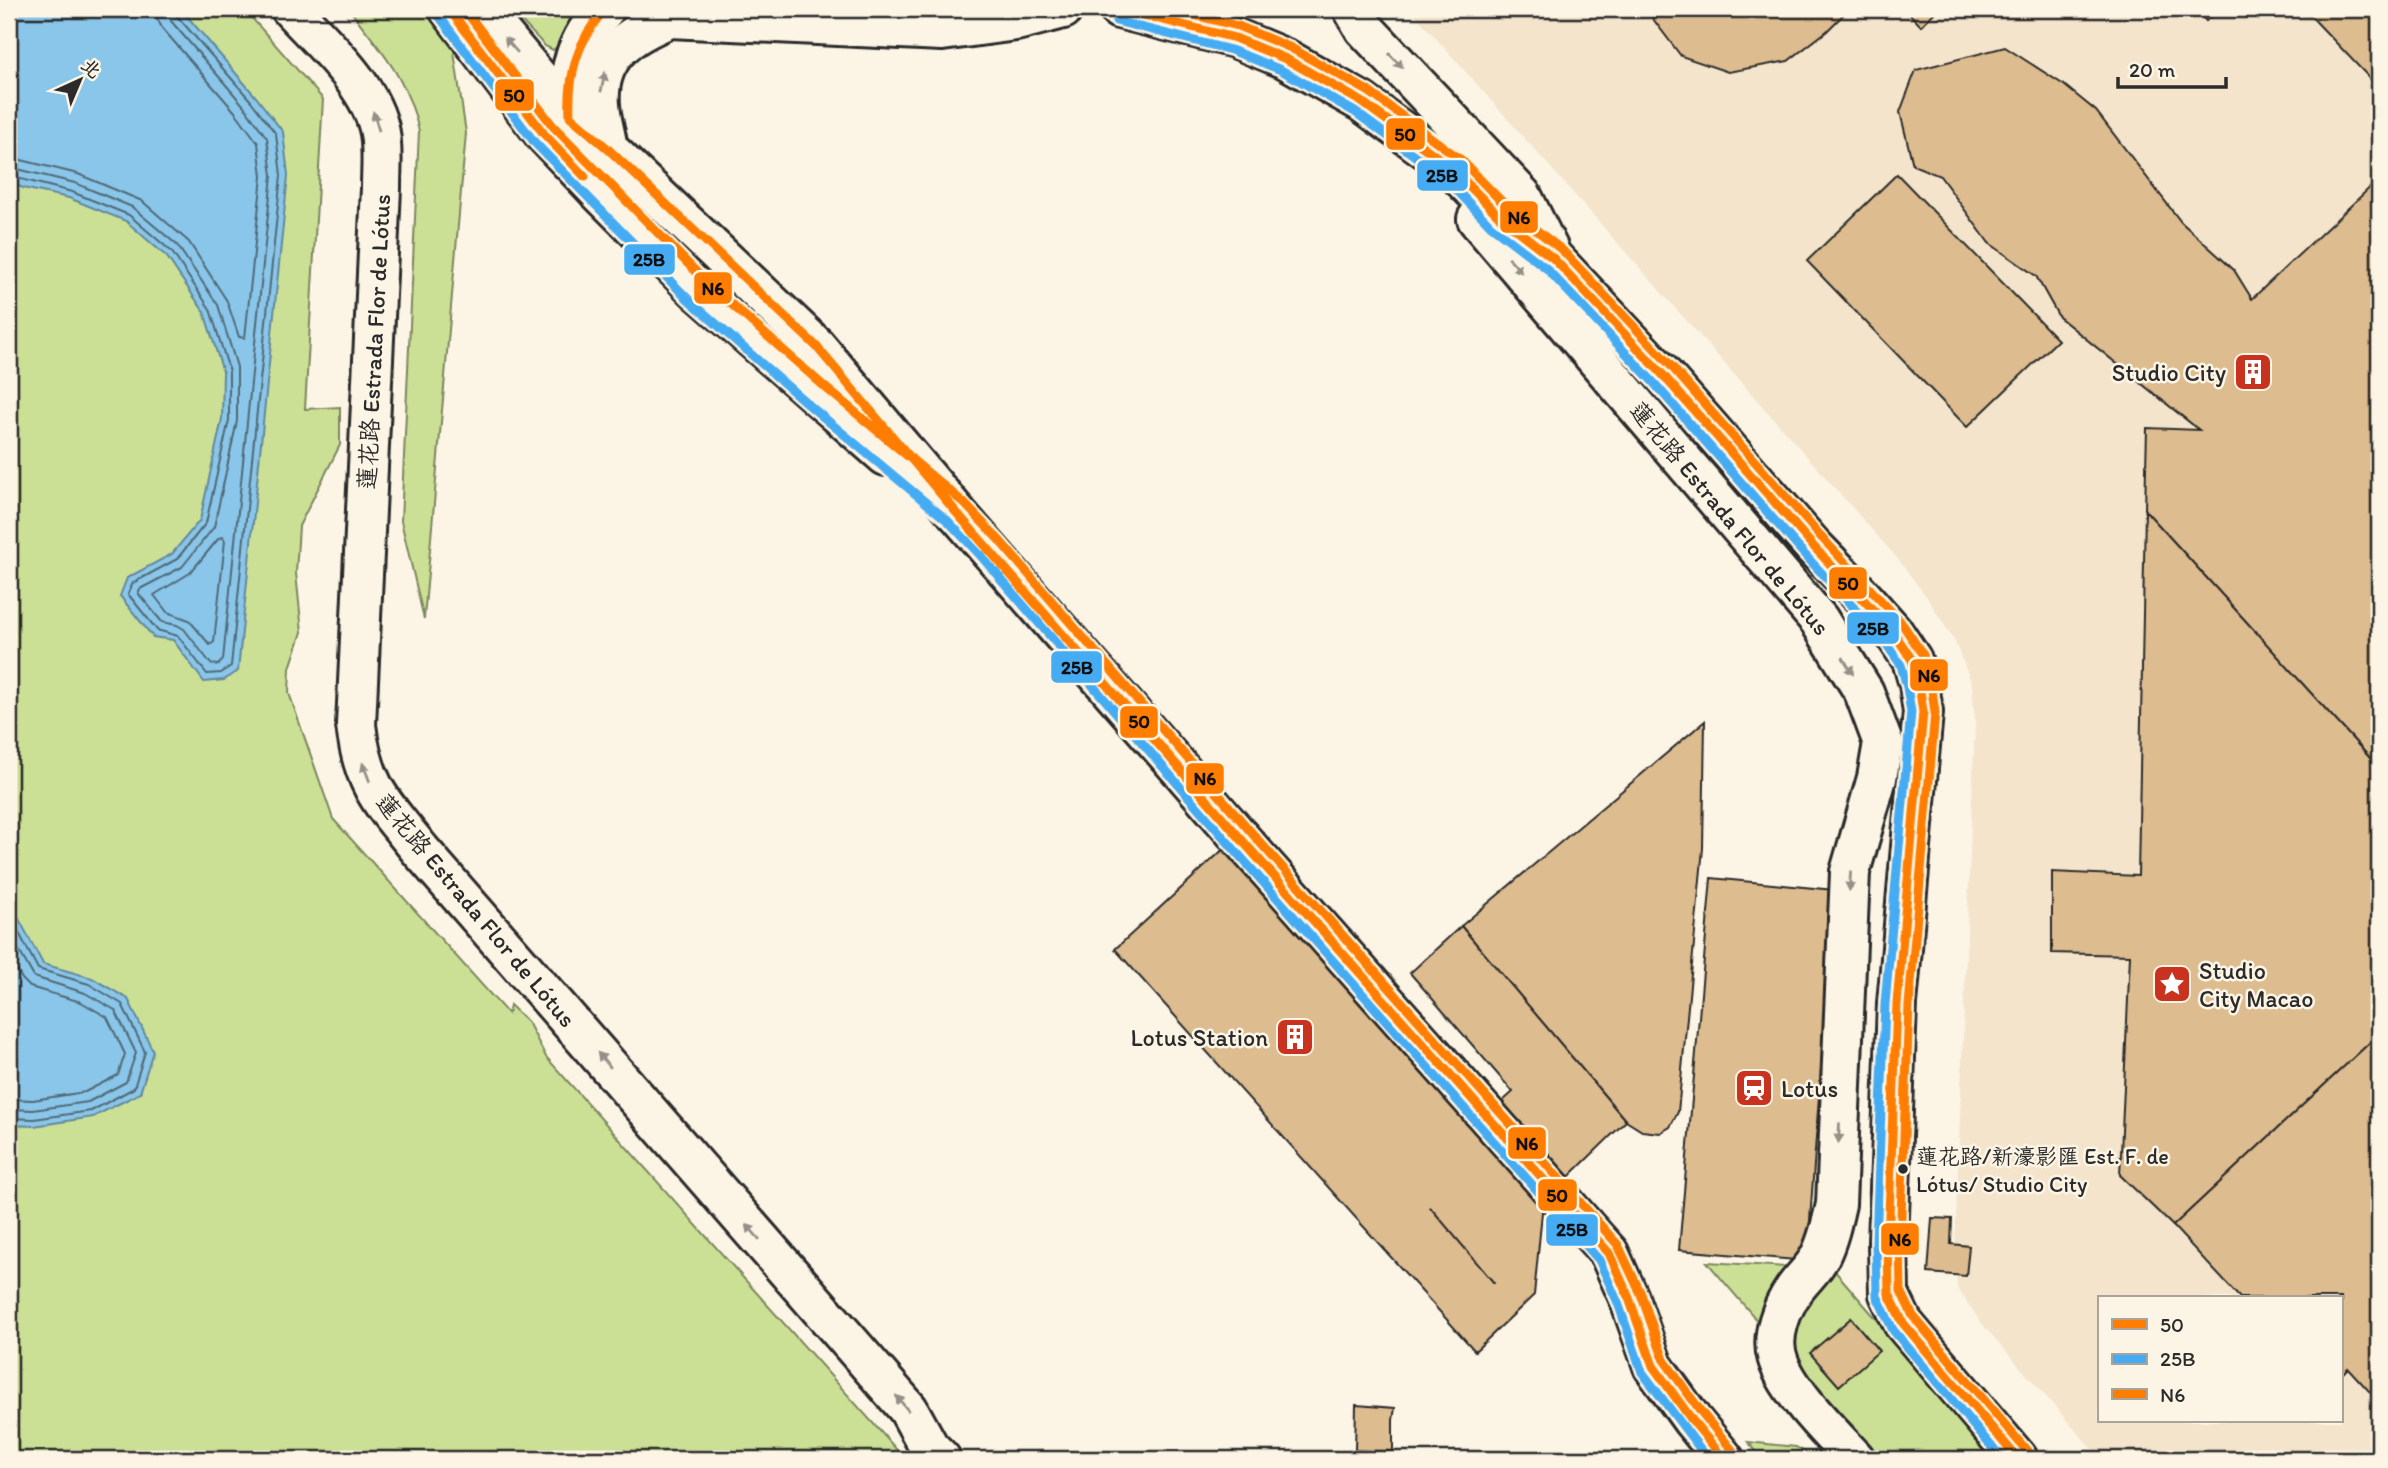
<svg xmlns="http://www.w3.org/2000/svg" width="2388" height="1468" viewBox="0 0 2388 1468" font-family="Itim,'LXGW WenKai TC',sans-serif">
	<rect width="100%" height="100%" fill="#fcf5e5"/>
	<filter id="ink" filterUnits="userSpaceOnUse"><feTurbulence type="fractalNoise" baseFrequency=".0143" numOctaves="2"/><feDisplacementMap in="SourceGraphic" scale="14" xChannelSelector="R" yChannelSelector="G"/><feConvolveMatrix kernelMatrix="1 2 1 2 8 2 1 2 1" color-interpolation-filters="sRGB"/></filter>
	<g filter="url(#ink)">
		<path fill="#f3e4cb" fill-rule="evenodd" d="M1410,9H2379V1459H2101L1983,1325L1957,1288L1955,1246L1975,723L1972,684L1954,640L1926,596L1897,558ZM2099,1298H2341V1421H2099Z"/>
		<g fill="#cbe095" stroke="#7b8660" stroke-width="2">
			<polygon points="9,9 244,9 323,99 305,409 340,407 340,445 299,526 296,573 302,632 290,668 289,693 333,819 508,1014 510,1005 528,1022 546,1057 905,1459 9,1459"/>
			<path d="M349,9H433L453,45L466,133L424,619L401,521L419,131C408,79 380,49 349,9Z"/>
			<polygon points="510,9 581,9 560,44 553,50 545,46"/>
			<polygon points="1707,1262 1834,1270 1998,1459 1876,1459"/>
			<polygon points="1748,1442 1796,1447 1816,1459 1763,1459"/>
		</g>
		<g fill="#89c6e9" stroke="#63889d" stroke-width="2">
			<polygon points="9,9 181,9 256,97 283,132 288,175 238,671 224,680 204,682 173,640 153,637 120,596 127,578 172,554 200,520 222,419 223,372 204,312 167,257 126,221 69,198 23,188 9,182"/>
			<polygon points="9,891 13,908 43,964 92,978 128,999 153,1051 140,1093 93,1117 34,1126 9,1125"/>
		</g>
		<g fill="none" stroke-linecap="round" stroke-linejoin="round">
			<g stroke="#516977" stroke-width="2">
				<polyline points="9,157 78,174 142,201 189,242 227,301 239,337 245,338 262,176 258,143 236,113 162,28 157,18 156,9"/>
				<polyline points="9,167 75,183 132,207 177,245 218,305 237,367 237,421 214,527 182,567 140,589 138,593 162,622 177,625 184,629 211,664 218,665 223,660 272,175 267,138 244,106 171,21 167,9"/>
				<polyline points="9,176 72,192 129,215 172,252 210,309 229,370 229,420 206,523 177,559 133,583 128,594 157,630 178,636 207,674 221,673 231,666 281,175 276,134 251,101 177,16 176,9"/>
				<polygon points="223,537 225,541 214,642 210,645 189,620 167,612 154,595 190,573 219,538"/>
				<polyline points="9,914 38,969 89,984 122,1004 145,1052 134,1088 91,1111 34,1119 9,1118"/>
				<polyline points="9,933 34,977 85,993 115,1010 136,1053 126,1082 88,1102 33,1110 9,1109"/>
				<polyline points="9,956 22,979 30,987 81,1002 107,1017 125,1054 118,1075 85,1092 33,1100 9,1099"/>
			</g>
		</g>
		<g fill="#ddbc8f" stroke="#2b2b2b" stroke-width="2">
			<polygon points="1649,9 1849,9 1827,31 1788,61 1728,72 1681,56 1653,19"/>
			<polygon points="1905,9 1938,9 1921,26"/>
			<polygon points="2195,9 2220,9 2206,21"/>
			<polygon points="2304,9 2379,9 2379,88"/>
			<polygon points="2005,47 2064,85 2096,111 2181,222 2234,270 2252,299 2379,179 2379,768 2145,510 2147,428 2199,430 2059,317 2036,276 1989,243 1940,176 1913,165 1900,112 1916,70"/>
			<polygon points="1897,174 2058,340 1967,427 1807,261"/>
			<polygon points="2145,510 2379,768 2379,1034 2173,1226 2120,1175 2130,955 2052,953 2052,872 2138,876"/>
			<polygon points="1705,721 1703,848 1678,1112 1670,1127 1660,1133 1642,1131 1626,1121 1461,926"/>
			<polygon points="1227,846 1543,1202 1534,1295 1475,1351 1115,949"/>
			<polygon points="1711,878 1834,890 1807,1261 1679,1250"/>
			<polygon points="1461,926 1626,1121 1543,1202 1475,1126 1513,1092 1410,973"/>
			<polygon points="2379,1034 2379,1402 2348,1368 2341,1375 2341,1298 2240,1298 2173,1226"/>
			<polygon points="1932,1218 1952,1219 1951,1244 1969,1246 1966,1276 1928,1273"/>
			<polygon points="1851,1318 1879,1351 1839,1386 1810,1353"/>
			<polygon points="1356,1405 1395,1408 1393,1420 1393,1452 1355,1450"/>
		</g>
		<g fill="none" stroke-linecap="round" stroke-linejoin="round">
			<defs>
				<g id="major">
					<path d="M291,9C322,43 372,86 380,133C383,151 381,170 381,188L356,725C363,787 384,805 421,851L908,1409L929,1447L941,1459"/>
					<polyline points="449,9 544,134 598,191 697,290 886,456"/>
					<polyline points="481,9 570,116 608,149 816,346 956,512 1248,847 1609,1253 1629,1298 1653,1366 1692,1420 1724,1459"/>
					<polyline points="1119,9 1235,38 1286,59 1362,102 1452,168 1500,217 1554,259 1663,375 1813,546 1860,594 1892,630 1912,660 1919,684 1923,712 1897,1004 1888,1242 1889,1294 1903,1323 2018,1459"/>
					<polyline points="1353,9 1364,28 1522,196 1549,250"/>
					<path d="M570,116C566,74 575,40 605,9"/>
					<path d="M608,149C606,135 601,120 600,105C596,55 630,34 670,18L942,31L1016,21L1063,9"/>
					<path d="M1477,219L1819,620L1864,692L1883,743L1877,778L1850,872L1836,1204C1832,1222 1828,1240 1820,1256C1814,1269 1802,1278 1794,1290C1782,1307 1771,1335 1777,1356C1785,1389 1832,1434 1855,1459"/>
				</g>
			</defs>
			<use href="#major" stroke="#2b2b2b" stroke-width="44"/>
			<use href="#major" stroke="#fcf5e5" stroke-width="38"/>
			<polyline stroke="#2b2b2b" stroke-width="2" points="1430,1207 1494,1283"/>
			<defs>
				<g id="bus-1">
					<polyline points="449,9 544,134 585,177"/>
					<path d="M605,9C577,41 568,74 570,116L608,149L816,346L956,512L1248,847L1609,1253L1629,1298L1653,1366L1692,1420L1724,1459"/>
					<polyline points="1119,9 1235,38 1286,59 1362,102 1452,168 1500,217 1554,259 1663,375 1813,546 1892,630 1912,660 1919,684 1923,712 1897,1004 1888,1242 1889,1294 1903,1323 2018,1459"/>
				</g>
				<g id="bus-2">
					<polyline points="439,16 535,143 688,299 810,406 948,521 981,556 1239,855 1599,1260 1618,1303 1642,1372 1708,1459"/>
					<polyline points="1116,21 1231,50 1281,70 1355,112 1444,177 1491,226 1546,268 1654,383 1804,554 1882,638 1901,665 1907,687 1911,712 1885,1004 1876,1242 1877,1296 1893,1330 2002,1459"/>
				</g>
				<g id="bus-3">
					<polyline points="464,9 553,126 705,281 826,388 964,503 999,540 1257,839 1618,1245 1641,1294 1664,1360 1702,1413 1733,1451"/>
					<polyline points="1169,9 1238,26 1291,48 1368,91 1460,159 1508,208 1562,250 1672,367 1822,538 1901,622 1923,655 1931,682 1935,713 1909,1005 1900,1242 1901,1291 1913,1316 2027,1451"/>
				</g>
			</defs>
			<use href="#bus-1" stroke="#fcf5e5" stroke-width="14"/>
			<use href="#bus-2" stroke="#fcf5e5" stroke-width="14"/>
			<use href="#bus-3" stroke="#fcf5e5" stroke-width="14"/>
			<use href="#bus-1" stroke="#ff7d00" stroke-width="9"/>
			<use href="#bus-2" stroke="#45acf4" stroke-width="9"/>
			<use href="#bus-3" stroke="#ff7d00" stroke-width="9"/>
		</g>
		<defs><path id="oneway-solid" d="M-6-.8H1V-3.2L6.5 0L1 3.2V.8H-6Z" transform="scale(1.75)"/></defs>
		<g fill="#949088">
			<use href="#oneway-solid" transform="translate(511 45) rotate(-131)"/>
			<use href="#oneway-solid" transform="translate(1396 61) rotate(47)"/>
			<use href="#oneway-solid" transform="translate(603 82) rotate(-78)"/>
			<use href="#oneway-solid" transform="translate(376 121) rotate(-107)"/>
			<use href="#oneway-solid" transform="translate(1515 265) rotate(50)"/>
			<use href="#oneway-solid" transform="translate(1848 666) rotate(59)"/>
			<use href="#oneway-solid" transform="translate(366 772) rotate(-111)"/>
			<use href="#oneway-solid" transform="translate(1850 881) rotate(94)"/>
			<use href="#oneway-solid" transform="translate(604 1060) rotate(-131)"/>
			<use href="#oneway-solid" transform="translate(1839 1133) rotate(93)"/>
			<use href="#oneway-solid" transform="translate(753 1232) rotate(-131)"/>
			<use href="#oneway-solid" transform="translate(902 1403) rotate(-129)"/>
		</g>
	</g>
	<defs>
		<symbol id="building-square" viewBox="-11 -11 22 22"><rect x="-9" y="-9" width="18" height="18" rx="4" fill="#c8321e" stroke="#fcf5e5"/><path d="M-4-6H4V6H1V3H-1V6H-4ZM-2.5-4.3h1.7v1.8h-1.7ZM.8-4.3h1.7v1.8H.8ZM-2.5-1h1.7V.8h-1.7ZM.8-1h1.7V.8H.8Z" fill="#fff"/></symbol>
		<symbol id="sight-square" viewBox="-11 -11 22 22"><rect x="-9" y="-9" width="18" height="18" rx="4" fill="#c8321e" stroke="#fcf5e5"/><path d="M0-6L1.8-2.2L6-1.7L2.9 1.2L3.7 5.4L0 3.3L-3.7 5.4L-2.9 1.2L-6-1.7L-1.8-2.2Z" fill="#fff"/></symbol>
		<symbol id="station-square" viewBox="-11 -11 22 22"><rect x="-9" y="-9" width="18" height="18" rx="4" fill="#c8321e" stroke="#fcf5e5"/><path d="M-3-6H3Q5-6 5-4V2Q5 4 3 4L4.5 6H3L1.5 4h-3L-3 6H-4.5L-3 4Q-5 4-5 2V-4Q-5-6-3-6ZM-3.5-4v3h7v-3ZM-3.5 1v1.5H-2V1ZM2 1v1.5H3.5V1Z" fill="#fff"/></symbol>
	</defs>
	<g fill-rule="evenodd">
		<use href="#building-square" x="2231" y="350" width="44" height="44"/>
		<use href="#sight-square" x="2150" y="962" width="44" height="44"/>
		<use href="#building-square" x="1273" y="1015" width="44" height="44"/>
		<use href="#station-square" x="1732" y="1066" width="44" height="44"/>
	</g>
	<circle fill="#2b2b2b" stroke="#fcf5e5" stroke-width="2.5" cx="1903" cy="1169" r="6"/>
	<g text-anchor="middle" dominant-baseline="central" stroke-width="5" stroke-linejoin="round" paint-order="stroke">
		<g font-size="22" fill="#2b2b2b" stroke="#fcf5e5" text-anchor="start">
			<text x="1916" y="1156">蓮花路/新濠影匯 Est. F. de<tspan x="1916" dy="28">Lótus/ Studio City</tspan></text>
		</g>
		<g font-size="24" fill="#2b2b2b" stroke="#fcf5e5">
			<text transform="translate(374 342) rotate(-87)">蓮花路 Estrada Flor de Lótus</text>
			<text transform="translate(1730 518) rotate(50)">蓮花路 Estrada Flor de Lótus</text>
			<text transform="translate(476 910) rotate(50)">蓮花路 Estrada Flor de Lótus</text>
		</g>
		<g font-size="24" fill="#2b2b2b" stroke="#fcf5e5" text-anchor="end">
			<text x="2226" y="372">Studio City</text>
			<text x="2199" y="970" text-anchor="start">Studio<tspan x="2199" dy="28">City Macao</tspan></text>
			<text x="1268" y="1037">Lotus Station</text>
			<text x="1781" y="1088" text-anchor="start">Lotus</text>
		</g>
	</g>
	<g stroke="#fcf5e5" stroke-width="2.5">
		<rect x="494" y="78" width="41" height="34" rx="7" fill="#ff7d00"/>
		<rect x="1385" y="117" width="41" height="34" rx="7" fill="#ff7d00"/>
		<rect x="1416" y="159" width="53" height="33" rx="7" fill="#45acf4"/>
		<rect x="1499" y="200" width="40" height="34" rx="7" fill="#ff7d00"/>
		<rect x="623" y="243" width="53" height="33" rx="7" fill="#45acf4"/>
		<rect x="693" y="271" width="40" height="34" rx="7" fill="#ff7d00"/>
		<rect x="1828" y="566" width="40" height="34" rx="7" fill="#ff7d00"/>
		<rect x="1846" y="611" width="54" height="34" rx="7" fill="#45acf4"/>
		<rect x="1050" y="650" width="53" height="34" rx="7" fill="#45acf4"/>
		<rect x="1909" y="658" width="40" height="34" rx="7" fill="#ff7d00"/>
		<rect x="1119" y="705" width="40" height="34" rx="7" fill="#ff7d00"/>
		<rect x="1185" y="762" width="40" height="33" rx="7" fill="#ff7d00"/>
		<rect x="1507" y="1126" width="40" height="34" rx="7" fill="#ff7d00"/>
		<rect x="1537" y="1178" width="41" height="34" rx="7" fill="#ff7d00"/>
		<rect x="1545" y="1213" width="54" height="34" rx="7" fill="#45acf4"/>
		<rect x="1880" y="1222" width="40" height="34" rx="7" fill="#ff7d00"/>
	</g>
	<g font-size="19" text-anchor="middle" font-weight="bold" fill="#111">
		<text x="514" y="102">50</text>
		<text x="1405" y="141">50</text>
		<text x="1442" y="182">25B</text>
		<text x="1519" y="224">N6</text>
		<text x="649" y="266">25B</text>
		<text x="713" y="295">N6</text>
		<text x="1848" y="590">50</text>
		<text x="1873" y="635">25B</text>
		<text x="1077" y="674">25B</text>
		<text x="1929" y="682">N6</text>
		<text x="1139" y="728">50</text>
		<text x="1205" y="785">N6</text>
		<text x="1527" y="1150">N6</text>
		<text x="1557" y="1202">50</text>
		<text x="1572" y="1236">25B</text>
		<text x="1900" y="1246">N6</text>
	</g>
	<rect width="2388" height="1468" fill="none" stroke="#fcf5e5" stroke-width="35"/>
	<rect x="18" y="18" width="2353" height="1433" fill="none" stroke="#2b2b2b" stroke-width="2.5" filter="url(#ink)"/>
	<rect x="2098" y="1296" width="245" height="126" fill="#fcf5e5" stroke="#a8a49b" stroke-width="2"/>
	<rect x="2112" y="1319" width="35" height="10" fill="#ff7d00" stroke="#a8a49b" stroke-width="2"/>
	<text x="2160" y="1332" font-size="21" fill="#2b2b2b">50</text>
	<rect x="2112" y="1354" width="35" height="10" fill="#45acf4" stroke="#a8a49b" stroke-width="2"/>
	<text x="2160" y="1366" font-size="21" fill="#2b2b2b">25B</text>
	<rect x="2112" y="1389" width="35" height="10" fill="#ff7d00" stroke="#a8a49b" stroke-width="2"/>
	<text x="2160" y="1402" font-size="21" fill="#2b2b2b">N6</text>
	<g transform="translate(80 80) rotate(44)" stroke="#fcf5e5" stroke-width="5" paint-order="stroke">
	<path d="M0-5L12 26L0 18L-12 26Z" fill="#2b2b2b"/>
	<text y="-10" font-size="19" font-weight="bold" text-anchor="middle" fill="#2b2b2b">北</text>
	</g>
	<path d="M2118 77v10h108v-10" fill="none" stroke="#2b2b2b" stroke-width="3.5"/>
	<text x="2129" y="77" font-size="21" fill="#2b2b2b" stroke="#fcf5e5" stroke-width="5" paint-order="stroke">20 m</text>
</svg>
